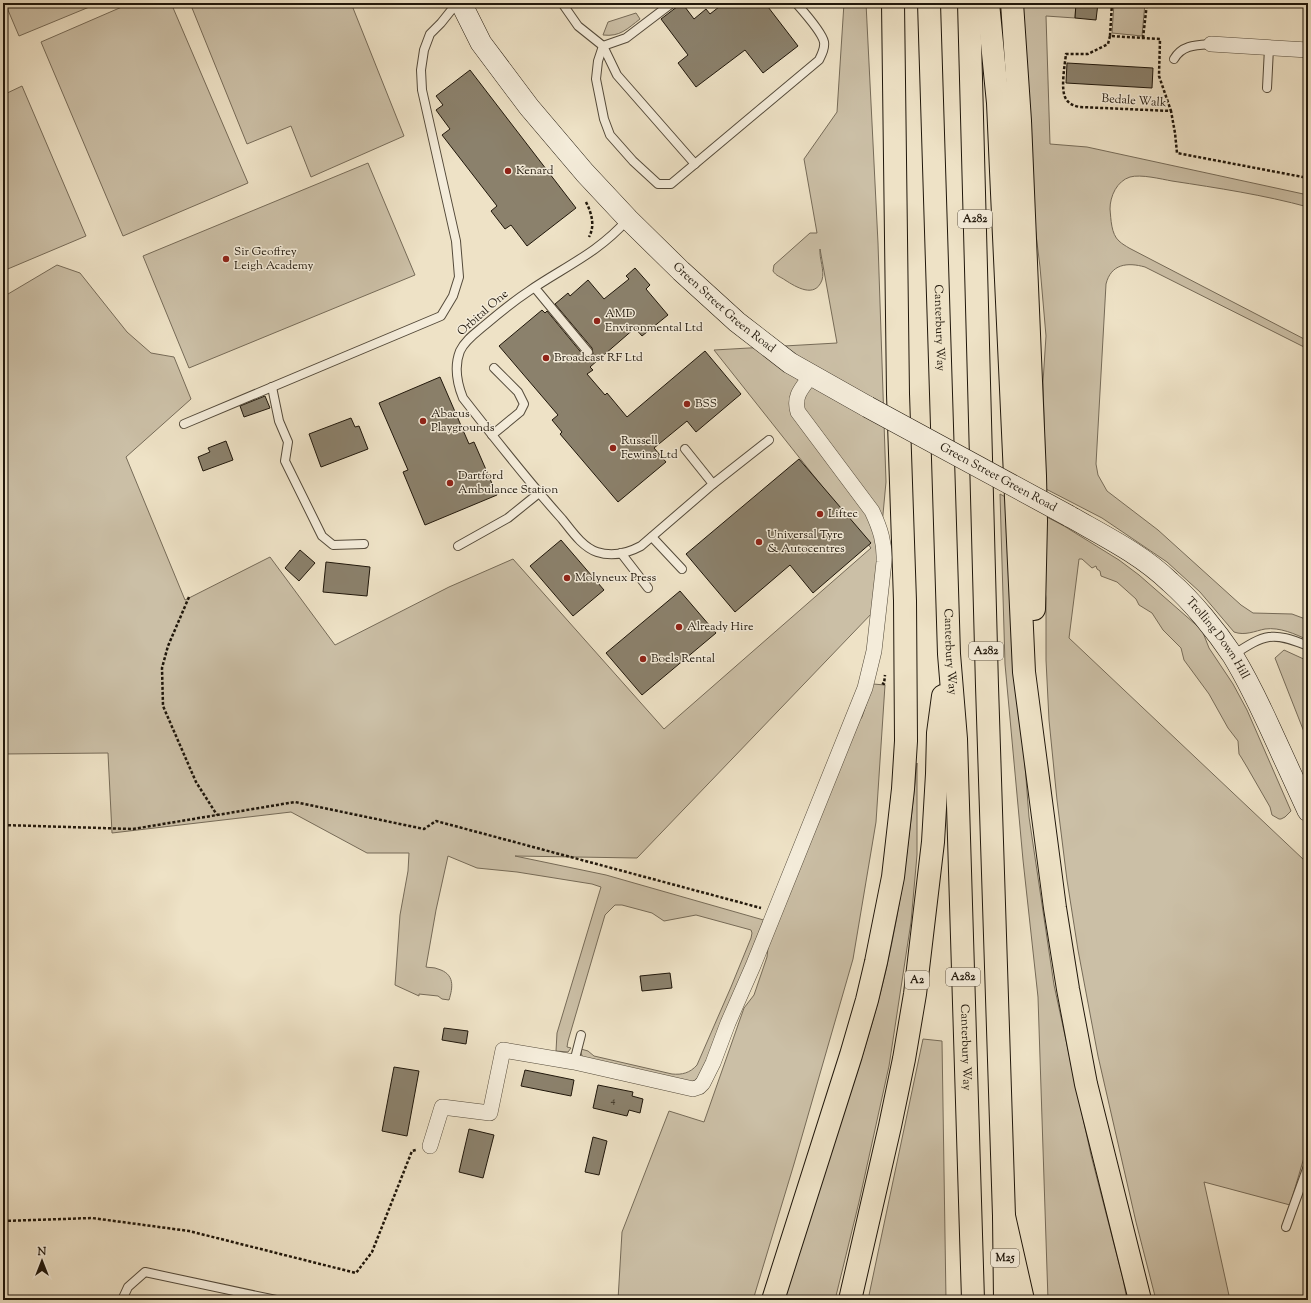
<svg xmlns="http://www.w3.org/2000/svg" width="1311" height="1303" viewBox="0 0 1311 1303" font-family="'Sorts Mill Goudy',serif">
	<rect width="100%" height="100%" fill="#eee2c6"/>
	<filter id="stains"><feTurbulence type="fractalNoise" baseFrequency=".005" numOctaves="4"/><feColorMatrix values="0 0 0 0 .2 0 0 0 0 .09 0 0 0 0 .02 0 0 0 .5 -.17"/></filter>
	<radialGradient id="worn" r=".72"><stop offset=".6" stop-color="#630" stop-opacity="0"/><stop offset="1" stop-color="#630" stop-opacity=".3"/></radialGradient>
	<g fill="#cbbfa6" stroke="#766b58">
		<polygon points="5,3 99,3 19,36"/>
		<polygon points="131,3 171,3 248,183 123,236 41,42"/>
		<polygon points="190,3 351,3 404,136 311,177 291,126 247,144"/>
		<path d="M844,3H866L878,243L886,482L874,611L637,858L515,856L606,875L767,921L712,1052L697,1079L692,1082L583,1058L581,1053V1049L588,1051L594,1056L672,1074C682,1075 690,1073 697,1065L731,987L751,938L752,933L751,930L696,915L664,921L652,913L622,905H615L605,915L568,1041L567,1047L571,1048L568,1052L556,1051L557,1033L601,887L592,884L517,872L477,868L448,856L436,910L426,967C430,968 434,967 438,969C455,974 453,987 449,1000L442,999L438,996L419,994V996L395,985L400,915L408,871L409,853H367L291,812L112,833L108,753L3,754V297L57,265L80,273L127,332L151,353L174,357L191,399L126,457L185,600L270,557L335,645L449,587L513,559L664,729L871,548L714,350L837,343L820,249C819,258 825,271 822,280C815,299 796,287 785,280C781,277 776,276 773,271L774,265L810,233H817L804,159L837,112Z"/>
		<path d="M1020,3H1076L1075,18L1046,16L1050,144L1087,147L1308,195V207C1264,195 1218,188 1172,181C1161,179 1141,174 1130,177C1117,181 1110,196 1110,209C1111,219 1111,234 1119,241C1122,244 1126,246 1129,248L1308,341V349L1145,267C1127,262 1111,264 1106,284L1096,464L1098,475L1107,491L1158,530L1241,605L1253,613L1292,614L1308,620V640C1295,634 1280,627 1265,629C1255,631 1245,636 1234,632L1200,592L1167,562L1102,518L1046,489L1043,382L1046,336L1040,267L1024,135Z"/>
		<polygon points="1114,3 1145,3 1142,36 1112,33"/>
		<path d="M636,13L640,19C627,29 620,37 603,35L608,22Z"/>
		<polygon points="22,86 86,236 3,271 3,95"/>
		<polygon points="368,163 415,275 189,368 143,256"/>
		<polygon points="1000,494 1009,499 1016,649 1029,817 1054,985 1091,1155 1123,1279 1127,1300 1048,1300 1038,997 1023,860 1005,664"/>
		<polygon points="1043,515 1064,526 1119,560 1139,575 1202,630 1209,648 1233,684 1247,710 1291,811 1285,817 1281,819 1279,819 1272,815 1270,807 1247,767 1241,757 1239,754 1238,741 1228,728 1209,694 1184,660 1181,648 1163,630 1152,613 1139,605 1136,599 1117,582 1101,576 1100,571 1097,569 1096,566 1092,568 1082,559 1079,559 1069,638 1304,860 1308,866 1308,1144 1290,1205 1204,1182 1230,1300 1156,1300 1136,1222 1098,1056 1078,950 1067,880 1057,800 1049,720 1046,660 1046,598 1042,569"/>
		<polygon points="1284,650 1308,661 1308,742 1275,658"/>
		<polygon points="873,684 885,685 876,822 853,959 794,1164 753,1300 618,1300 622,1232 669,1111 704,1122 744,1008 754,995 767,957 769,938 852,731 862,717"/>
		<path d="M917,763V855L911,922L889,1066L859,1202L835,1300H784C803,1240 822,1181 841,1121C858,1071 874,1021 886,970C902,901 910,833 917,763Z"/>
		<polygon points="923,1039 942,1041 946,1300 868,1300"/>
	</g>
	<g fill="#8b816c" stroke="#20170b">
		<polygon points="682,3 694,19 706,9 710,14 724,3 765,3 798,46 763,73 745,50 696,87 678,63 688,55 661,19"/>
		<polygon points="1076,3 1098,3 1096,20 1075,18"/>
		<polygon points="1067,63 1153,68 1152,88 1066,83"/>
		<polygon points="470,70 576,208 527,246 511,225 505,229 491,211 497,206 442,135 450,129 436,110 443,105 436,96"/>
		<polygon points="635,268 650,285 646,289 668,315 642,336 635,328 590,367 593,370 587,374 605,395 607,393 627,417 705,351 741,394 696,432 687,421 654,448 666,462 618,502 560,434 562,432 552,420 558,415 499,346 542,310 545,313 547,311 584,356 586,357 591,356 593,354 592,348 555,304 568,293 570,296 588,280 604,299 629,279 626,276"/>
		<polygon points="440,377 469,444 474,442 497,495 425,525 403,472 408,470 379,403"/>
		<polygon points="265,396 270,408 244,417 240,406"/>
		<polygon points="351,418 355,427 359,426 368,449 321,467 309,434"/>
		<polygon points="226,441 233,460 203,471 198,457 210,452 208,448"/>
		<polygon points="799,459 871,543 813,593 790,565 735,612 686,554"/>
		<polygon points="561,540 604,590 573,616 530,566"/>
		<polygon points="300,550 315,563 299,581 285,568"/>
		<polygon points="326,562 370,567 367,596 323,592"/>
		<polygon points="680,591 716,633 642,695 606,653"/>
		<polygon points="670,973 672,988 642,991 640,976"/>
		<polygon points="444,1028 468,1031 466,1044 442,1040"/>
		<polygon points="394,1067 419,1071 407,1136 382,1131"/>
		<polygon points="525,1070 574,1080 571,1096 521,1086"/>
		<polygon points="598,1085 633,1092 632,1096 643,1099 640,1113 629,1110 627,1116 593,1108"/>
		<polygon points="469,1129 494,1135 483,1178 459,1172"/>
		<polygon points="593,1137 607,1141 599,1175 585,1172"/>
	</g>
	<g fill="none" stroke-linecap="round" stroke-linejoin="round">
		<defs>
			<g id="service">
				<polyline points="562,3 578,26 603,46 626,38 672,3"/>
				<path d="M603,46L598,61L596,79L604,119L610,135L633,161L658,184H671L819,60C822,54 825,48 824,42C822,32 803,11 796,3"/>
				<polyline points="603,46 617,75 695,164"/>
				<path d="M1174,59C1182,45 1196,45 1211,44"/>
				<polyline points="1267,88 1269,48"/>
				<path d="M627,220C598,253 564,267 529,291C514,301 499,313 485,325C477,332 465,340 460,351C454,366 457,383 463,398C495,439 527,480 562,519C571,530 582,547 597,552C612,557 628,553 641,546L713,484L769,440"/>
				<polyline points="535,288 588,352"/>
				<polyline points="272,387 279,421 288,442 285,461 322,536 333,545 364,544"/>
				<polyline points="184,424 441,316 453,296 459,277 456,241 422,90 421,70 424,50 430,34 441,23 457,3"/>
				<polyline points="492,435 520,412 524,404 518,392 494,368"/>
				<polyline points="685,449 713,484"/>
				<polyline points="652,537 682,569"/>
				<polyline points="458,546 508,518 539,493"/>
				<polyline points="621,553 648,588"/>
				<path d="M1233,655C1265,634 1272,631 1308,646"/>
				<polyline points="574,1062 581,1035"/>
				<polyline points="1286,1227 1308,1166"/>
				<polyline points="122,1300 128,1287 145,1272 276,1300"/>
			</g>
			<g id="minor">
				<polyline points="1211,44 1308,50"/>
				<path d="M430,1146L442,1107L490,1113L503,1050L574,1062L693,1089L699,1087L703,1083L713,1063L728,1023L753,966L865,688L874,651L884,562C885,543 880,528 872,511L798,412C793,396 802,388 811,376"/>
			</g>
			<g id="secondary">
				<path id="s1" d="M461,3L481,43L529,107L585,173L628,219L681,271L737,322L790,363L868,407"/>
				<path id="s2" d="M1069,516C1104,536 1141,554 1170,582C1192,601 1217,632 1233,656C1247,679 1259,704 1270,728C1283,756 1295,783 1308,811"/>
			</g>
			<g id="trunk">
				<path id="s3" d="M929,3L949,654L956,739L973,1300"/>
				<polyline points="969,3 987,686 1004,1216 1023,1300"/>
				<polyline points="988,3 998,103 1001,171 1024,672 1055,908 1068,989 1086,1084 1140,1300"/>
				<polyline points="1012,3 1020,121 1035,476 1036,521 1034,609"/>
				<polyline points="773,1300 851,1055 867,1000 876,962 893,877 903,789 906,741 905,601 898,394 893,3"/>
				<polyline points="850,1300 890,1126 904,1059 915,994 933,842 937,774 938,733 943,696"/>
			</g>
			<polyline id="motorway" points="1004,1216 1005,1300"/>
		</defs>
		<use href="#service" stroke="#544a3a" stroke-width="10"/>
		<use href="#minor" stroke="#544a3a" stroke-width="16"/>
		<use href="#secondary" stroke="#20170b" stroke-width="22"/>
		<use href="#trunk" stroke="#20170b" stroke-width="24"/>
		<use href="#motorway" stroke="#20170b" stroke-width="24"/>
		<g stroke="#20170b" stroke-width="2.5" stroke-dasharray="3 2" stroke-linecap="butt">
			<polyline points="1112,3 1110,36 1160,39 1159,76 1171,111"/>
			<path d="M1110,36L1108,44L1088,54H1066C1065,64 1060,90 1066,99C1069,104 1074,106 1080,107L1171,111L1175,133L1177,153L1308,178"/>
			<polyline points="1143,38 1147,3"/>
			<path d="M586,202C592,214 595,226 589,237"/>
			<polyline points="189,597 168,646 162,668 163,706 196,782 217,815"/>
			<polyline points="882,683 884,684 885,675"/>
			<polyline points="3,825 133,829 295,802 424,829 436,821 761,908"/>
			<polyline points="3,1221 92,1218 189,1231 356,1273 372,1252 412,1151 416,1150"/>
		</g>
		<use href="#service" stroke="#f4ecda" stroke-width="8"/>
		<use href="#minor" stroke="#f4ecda" stroke-width="15"/>
		<use href="#secondary" stroke="#f4ecda" stroke-width="21"/>
		<use href="#trunk" stroke="#eee2c6" stroke-width="22"/>
		<use href="#motorway" stroke="#eee2c6" stroke-width="22"/>
		<defs>
			<g id="secondary-bridge">
				<path id="s4" d="M868,407L1069,516"/>
			</g>
		</defs>
		<use href="#secondary-bridge" stroke="#20170b" stroke-width="22" stroke-linecap="butt"/>
		<use href="#secondary-bridge" stroke="#f4ecda" stroke-width="21"/>
	</g>
	<g fill="#8f2418" stroke="#f4ecda" stroke-width="1.5">
		<circle cx="508" cy="171" r="4"/>
		<circle cx="226" cy="259" r="4"/>
		<circle cx="597" cy="321" r="4"/>
		<circle cx="546" cy="358" r="4"/>
		<circle cx="687" cy="404" r="4"/>
		<circle cx="423" cy="421" r="4"/>
		<circle cx="613" cy="448" r="4"/>
		<circle cx="450" cy="483" r="4"/>
		<circle cx="820" cy="514" r="4"/>
		<circle cx="759" cy="542" r="4"/>
		<circle cx="567" cy="578" r="4"/>
		<circle cx="679" cy="627" r="4"/>
		<circle cx="643" cy="659" r="4"/>
	</g>
	<g text-anchor="middle" dominant-baseline="central" stroke-width="3" stroke-linejoin="round" paint-order="stroke">
		<g font-size="10" fill="#3b3223">
			<text x="613" y="1100">4</text>
		</g>
		<g fill="#f4ecda" stroke="#605749" stroke-width="1">
			<rect x="958" y="210" width="34" height="18" rx="3"/>
			<rect x="969" y="642" width="34" height="18" rx="3"/>
			<rect x="946" y="968" width="34" height="18" rx="3"/>
			<rect x="905" y="971" width="24" height="18" rx="3"/>
			<rect x="991" y="1249" width="28" height="18" rx="3"/>
		</g>
		<g font-size="11" font-weight="bold" fill="#20170b">
			<text x="975" y="219">A282</text>
			<text x="986" y="651">A282</text>
			<text x="963" y="977">A282</text>
			<text x="917" y="980">A2</text>
			<text x="1005" y="1258">M25</text>
		</g>
		<g font-size="12" fill="#20170b" stroke="#f4ecda">
			<text transform="translate(1134 101) rotate(4)">Bedale Walk</text>
			<text stroke="none"><textPath href="#s1" startOffset="405">Green Street Green Road</textPath></text>
			<text transform="translate(483 313) rotate(-41)">Orbital One</text>
			<text stroke="none"><textPath href="#s3" startOffset="325">Canterbury Way</textPath></text>
			<text stroke="none"><textPath href="#s4" startOffset="148">Green Street Green Road</textPath></text>
			<text stroke="none"><textPath href="#s2" startOffset="195">Trolling Down Hill</textPath></text>
			<text stroke="none"><textPath href="#s3" startOffset="649">Canterbury Way</textPath></text>
			<text stroke="none"><textPath href="#s3" startOffset="1045">Canterbury Way</textPath></text>
		</g>
		<g font-size="12" fill="#20170b" stroke="#f4ecda" text-anchor="start">
			<text x="516" y="171">Kenard</text>
			<text x="234" y="252">Sir Geoffrey<tspan x="234" dy="14">Leigh Academy</tspan></text>
			<text x="605" y="314">AMD<tspan x="605" dy="14">Environmental Ltd</tspan></text>
			<text x="554" y="358">Broadcast RF Ltd</text>
			<text x="695" y="404">BSS</text>
			<text x="431" y="414">Abacus<tspan x="431" dy="14">Playgrounds</tspan></text>
			<text x="621" y="441">Russell<tspan x="621" dy="14">Fewins Ltd</tspan></text>
			<text x="458" y="476">Dartford<tspan x="458" dy="14">Ambulance Station</tspan></text>
			<text x="828" y="514">Liftec</text>
			<text x="767" y="535">Universal Tyre<tspan x="767" dy="14">&amp; Autocentres</tspan></text>
			<text x="575" y="578">Molyneux Press</text>
			<text x="687" y="627">Already Hire</text>
			<text x="651" y="659">Boels Rental</text>
		</g>
	</g>
	<rect width="1311" height="1303" fill="none" stroke="#eee2c6" stroke-width="16"/>
	<rect x="4" y="4" width="1303" height="1295" fill="none" stroke="#20170b" stroke-width="2"/>
	<rect x="8" y="8" width="1295" height="1287" fill="none" stroke="#20170b"/>
	<g transform="translate(42 1261)" stroke="#f4ecda" stroke-width="3" paint-order="stroke">
	<path d="M0-3L7 15L0 10L-7 15Z" fill="#20170b"/>
	<text y="-6" font-size="11" font-weight="bold" text-anchor="middle" fill="#20170b">N</text>
	</g>
	<rect width="100%" height="100%" filter="url(#stains)"/>
	<rect width="100%" height="100%" fill="url(#worn)"/>
</svg>
